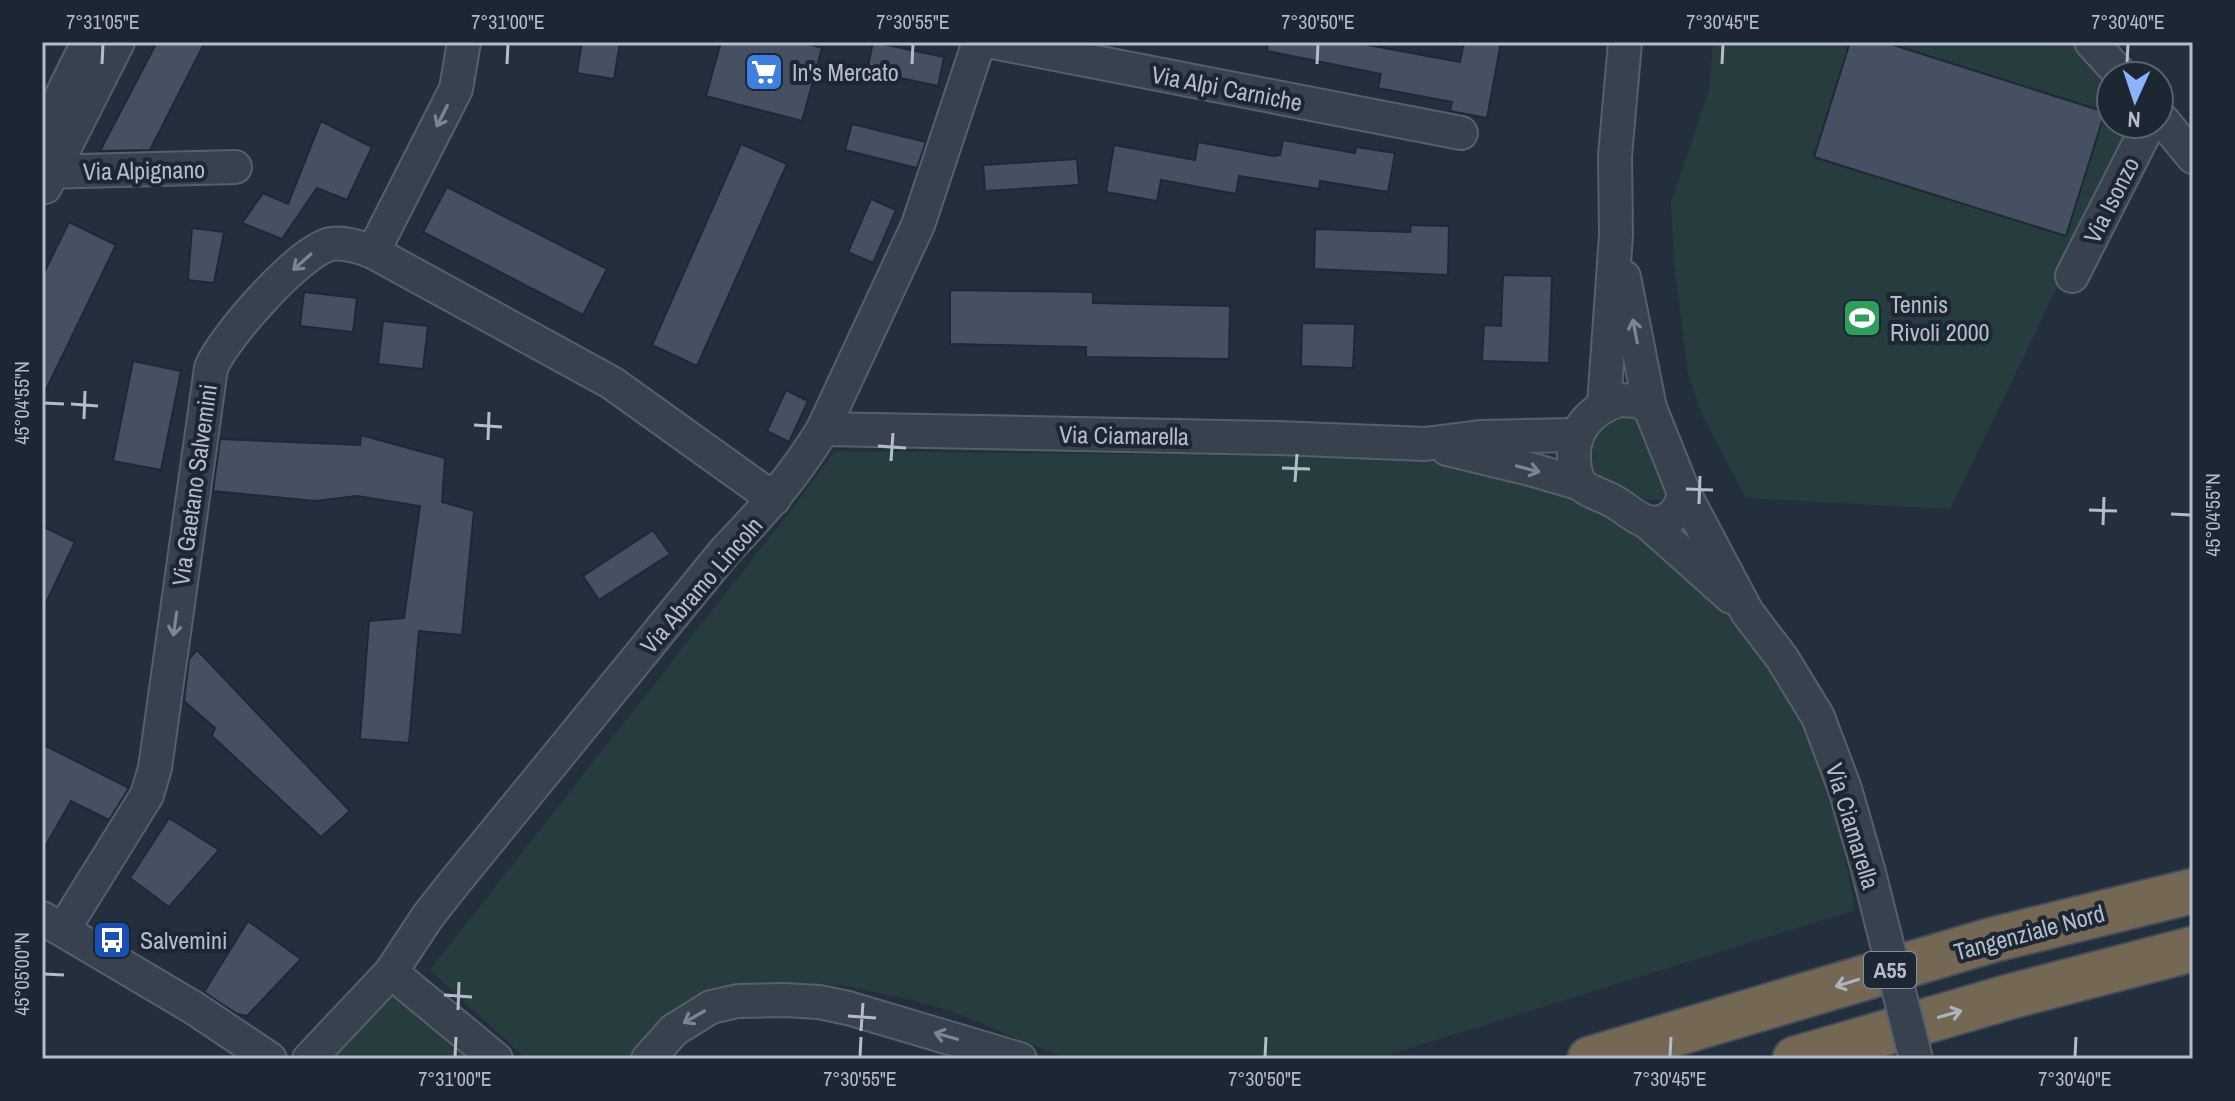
<svg xmlns="http://www.w3.org/2000/svg" width="2235" height="1101" viewBox="0 0 2235 1101" font-family="'Archivo Narrow',sans-serif">
	<rect width="100%" height="100%" fill="#242f3e"/>
	<g fill="#263c3f">
		<polygon points="1713,42 2073,42 2111,86 2111,124 2136,124 1950,509 1746,498 1703,417 1688,374 1674,263 1671,202 1709,91"/>
		<path d="M1629,416L1639,422L1668,488L1666,495L1661,500H1646L1594,473C1580,448 1603,418 1629,416Z"/>
		<polygon points="835,451 1366,457 1457,463 1560,491 1607,512 1696,577 1762,647 1814,739 1838,823 1855,910 1375,1059 1068,1059 948,1010 899,997 841,985 784,983 731,986 687,1003 655,1026 628,1059 526,1059 430,970 795,505"/>
		<polygon points="390,994 423,1008 483,1059 330,1059"/>
	</g>
	<g fill="#455162" stroke="#1f2835" stroke-width="2">
		<polygon points="157,42 205,42 150,150 100,151"/>
		<polygon points="582,42 620,42 614,79 577,73"/>
		<polygon points="721,42 801,42 822,48 802,121 706,96"/>
		<polygon points="873,42 944,57 938,86 867,71"/>
		<polygon points="1268,42 1352,42 1460,62 1464,42 1501,42 1487,118 1450,111 1452,102 1378,88 1381,74 1267,51"/>
		<polygon points="1850,42 1884,42 2105,112 2066,236 1814,157"/>
		<polygon points="321,121 372,147 347,200 317,188 282,239 242,223 263,193 288,204"/>
		<polygon points="852,124 926,142 917,168 845,150"/>
		<polygon points="1283,140 1355,153 1356,147 1395,153 1388,192 1320,181 1319,189 1239,176 1236,194 1161,180 1157,201 1106,192 1114,145 1195,160 1198,142 1274,156 1280,155"/>
		<polygon points="741,144 787,164 697,366 652,345"/>
		<polygon points="1077,159 1079,185 985,191 983,165"/>
		<polygon points="447,187 607,269 583,315 423,232"/>
		<polygon points="871,199 896,210 873,263 848,252"/>
		<polygon points="69,222 116,245 42,398 42,277"/>
		<polygon points="1411,225 1449,226 1448,275 1314,269 1315,229 1410,232"/>
		<polygon points="192,228 224,232 214,283 188,280"/>
		<polygon points="1503,275 1552,276 1549,363 1482,361 1484,325 1501,326"/>
		<polygon points="950,290 1093,292 1093,303 1230,306 1229,359 1086,357 1086,347 950,344"/>
		<polygon points="304,292 357,298 353,332 300,326"/>
		<polygon points="383,321 428,326 423,369 378,364"/>
		<polygon points="1302,323 1355,324 1353,368 1301,366"/>
		<polygon points="133,361 181,371 161,470 113,461"/>
		<polygon points="786,390 808,401 789,442 767,431"/>
		<polygon points="361,435 445,458 442,502 474,511 462,635 419,631 409,743 360,739 369,621 404,618 420,506 357,496 315,501 213,491 220,439 360,445"/>
		<polygon points="42,526 75,542 42,611"/>
		<polygon points="653,530 670,554 599,600 583,576"/>
		<polygon points="197,650 350,811 321,837 212,736 215,728 184,701 189,659"/>
		<polygon points="42,744 129,788 109,820 71,801 42,852"/>
		<polygon points="169,818 219,850 169,907 130,878"/>
		<polygon points="248,921 301,959 247,1016 237,1014 204,992"/>
	</g>
	<g fill="none" stroke-linecap="round" stroke-linejoin="round">
		<defs>
			<g id="minor">
				<polyline points="993,42 1461,133"/>
				<polyline points="2091,42 2122,76"/>
				<polyline points="2159,116 2193,157"/>
				<polyline points="42,135 88,42"/>
				<polyline points="42,172 235,167"/>
				<polyline points="45,187 118,42"/>
				<polyline points="373,252 456,89 464,42"/>
				<polyline points="2072,276 2149,124"/>
				<polyline points="1624,277 1650,408"/>
				<path d="M1619,400L1637,401L1650,408L1684,493C1681,511 1666,529 1645,521C1634,517 1624,507 1613,501C1604,496 1586,491 1580,483C1576,477 1574,466 1574,459C1572,429 1592,409 1619,400Z"/>
				<polyline points="1604,405 1616,235 1615,156 1625,42"/>
				<polyline points="823,429 1278,438 1425,444 1480,437 1576,435"/>
				<polyline points="1447,449 1530,469 1581,484"/>
				<polyline points="1684,493 1747,612 1782,658 1818,717 1845,789 1868,869"/>
				<polyline points="1647,522 1731,597"/>
				<polyline points="42,918 194,1008 270,1059"/>
				<path d="M63,930L147,795L155,768L211,368C222,339 300,250 331,244C345,242 360,247 373,252L612,383L774,499"/>
				<polyline points="391,972 496,1059"/>
				<path d="M309,1059L391,972L428,916L454,883L726,550C763,512 795,475 823,429L918,225L979,42"/>
				<polyline points="648,1059 674,1030 711,1007 738,1001 784,1000 819,1002 848,1008 1020,1059"/>
			</g>
			<g id="highway">
				<polyline points="1590,1059 1992,940 2193,891"/>
				<polyline points="1795,1059 2012,996 2193,949"/>
			</g>
		</defs>
		<use href="#minor" stroke="#565f6c" stroke-width="36"/>
		<use href="#highway" stroke="#434c59" stroke-width="48"/>
		<use href="#minor" stroke="#38414e" stroke-width="32"/>
		<use href="#highway" stroke="#746855" stroke-width="44"/>
		<defs>
			<polyline id="minor-bridge" points="1868,869 1916,1059"/>
		</defs>
		<use href="#minor-bridge" stroke="#565f6c" stroke-width="36" stroke-linecap="butt"/>
		<use href="#minor-bridge" stroke="#38414e" stroke-width="32"/>
	</g>
	<defs><path id="oneway-shaft" d="M-6 0H5M1.5-3L5.5 0L1.5 3" fill="none" stroke-width="1.6" stroke-linecap="round" stroke-linejoin="round" transform="scale(2)"/></defs>
	<g stroke="#7c8592">
		<use href="#oneway-shaft" transform="translate(442 116) rotate(117)"/>
		<use href="#oneway-shaft" transform="translate(302 262) rotate(138)"/>
		<use href="#oneway-shaft" transform="translate(1635 331) rotate(-101)"/>
		<use href="#oneway-shaft" transform="translate(1528 469) rotate(15)"/>
		<use href="#oneway-shaft" transform="translate(175 624) rotate(98)"/>
		<use href="#oneway-shaft" transform="translate(694 1017) rotate(150)"/>
		<use href="#oneway-shaft" transform="translate(946 1036) rotate(-164)"/>
	</g>
	<g stroke="#aeb4bd">
		<use href="#oneway-shaft" transform="translate(1847 983) rotate(163)"/>
		<use href="#oneway-shaft" transform="translate(1950 1014) rotate(-16)"/>
	</g>
	<path fill="none" stroke="#b4bcc9" stroke-width="3" d="M102,64L103,44M507,64L508,44M912,64L913,44M1317,64L1318,44M1722,64L1723,44M2127,64L2128,44M44,403L64,404M71,404L98,406M84,419L85,391M474,425L502,427M488,440L489,412M878,446L906,448M891,461L893,433M1282,468L1310,469M1295,482L1297,454M1686,489L1713,490M1699,504L1700,476M2089,510L2117,511M2171,514L2191,515M2103,525L2104,497M44,974L64,975M444,995L472,997M458,1010L459,982M848,1016L876,1018M861,1031L863,1003M455,1057L456,1037M860,1057L861,1037M1265,1057L1266,1037M1670,1057L1671,1037M2075,1057L2076,1037"/>
	<defs>
		<symbol id="supermarket-square" viewBox="-11 -11 22 22"><rect x="-9" y="-9" width="18" height="18" rx="4" fill="#3f7fe0" stroke="#1d2633"/><path d="M-6-5.5h2.5l.6 2H6L4.5 2H-2.5L-4.4-4H-6ZM-1.5 3.2a1.3 1.3 0 1 0 .1 0ZM3 3.2a1.3 1.3 0 1 0 .1 0Z" fill="#fff"/></symbol>
		<symbol id="stadium-square" viewBox="-11 -11 22 22"><rect x="-9" y="-9" width="18" height="18" rx="4" fill="#2e9e5b" stroke="#1d2633"/><path d="M0-5a6.5 5 0 1 0 0 10a6.5 5 0 1 0 0-10ZM-3.5-1.8h7v3.6h-7Z" fill="#fff"/></symbol>
		<symbol id="bus-square" viewBox="-11 -11 22 22"><rect x="-9" y="-9" width="18" height="18" rx="4" fill="#1a4fb4" stroke="#1d2633"/><path d="M-5-6H5V4H4V6H2V4H-2V6H-4V4H-5ZM-3.5-4V0h7V-4ZM-3.5 1.2v1.5H-2V1.2ZM2 1.2v1.5H3.5V1.2Z" fill="#fff"/></symbol>
	</defs>
	<g fill-rule="evenodd">
		<use href="#supermarket-square" x="742" y="50" width="44" height="44"/>
		<use href="#stadium-square" x="1840" y="296" width="44" height="44"/>
		<use href="#bus-square" x="90" y="918" width="44" height="44"/>
	</g>
	<g text-anchor="middle" dominant-baseline="central" stroke-width="8" stroke-linejoin="round" paint-order="stroke">
		<rect fill="#1d2633" stroke="#878f9c" stroke-width="2" x="1864" y="952" width="52" height="36" rx="6"/>
		<g font-size="22" font-weight="bold" fill="#b4bcc9">
			<text x="1890" y="970">A55</text>
		</g>
		<g font-size="24" fill="#b4bcc9" stroke="#1d2633" text-anchor="start">
			<text x="792" y="72">In's Mercato</text>
			<text x="1890" y="304">Tennis<tspan x="1890" dy="28">Rivoli 2000</tspan></text>
			<text x="140" y="940">Salvemini</text>
		</g>
		<g font-size="24" fill="#b4bcc9" stroke="#1d2633">
			<text transform="translate(1227 88) rotate(11)">Via Alpi Carniche</text>
			<text transform="translate(144 170) rotate(-1)">Via Alpignano</text>
			<text transform="translate(2111 200) rotate(-63)">Via Isonzo</text>
			<text transform="translate(1124 435) rotate(1)">Via Ciamarella</text>
			<text transform="translate(194 485) rotate(-82)">Via Gaetano Salvemini</text>
			<text transform="translate(701 585) rotate(-49)">Via Abramo Lincoln</text>
			<text transform="translate(1853 826) rotate(73)">Via Ciamarella</text>
			<text transform="translate(2029 932) rotate(-15)">Tangenziale Nord</text>
		</g>
	</g>
	<rect width="2235" height="1101" fill="none" stroke="#1d2633" stroke-width="88"/>
	<g transform="translate(2135 100) rotate(183)"><circle r="38" fill="#1d2633" stroke="#59626f" stroke-width="2"/>
	<path d="M0-6L14 30L0 20L-14 30Z" fill="#8ab4f8"/>
	<text y="-12" font-size="22" font-weight="bold" text-anchor="middle" fill="#b4bcc9">N</text>
	</g>
	<rect x="44" y="44" width="2147" height="1013" fill="none" stroke="#b4bcc9" stroke-width="3"/>
	<g font-size="20" text-anchor="middle" fill="#b4bcc9">
		<text x="103" y="29">7°31'05"E</text>
		<text x="508" y="29">7°31'00"E</text>
		<text x="913" y="29">7°30'55"E</text>
		<text x="1318" y="29">7°30'50"E</text>
		<text x="1723" y="29">7°30'45"E</text>
		<text x="2128" y="29">7°30'40"E</text>
		<text transform="translate(22 403) rotate(-90)" y="7">45°04'55"N</text>
		<text transform="translate(2213 515) rotate(-90)" y="7">45°04'55"N</text>
		<text transform="translate(22 974) rotate(-90)" y="7">45°05'00"N</text>
		<text x="455" y="1086">7°31'00"E</text>
		<text x="860" y="1086">7°30'55"E</text>
		<text x="1265" y="1086">7°30'50"E</text>
		<text x="1670" y="1086">7°30'45"E</text>
		<text x="2075" y="1086">7°30'40"E</text>
	</g>
</svg>
